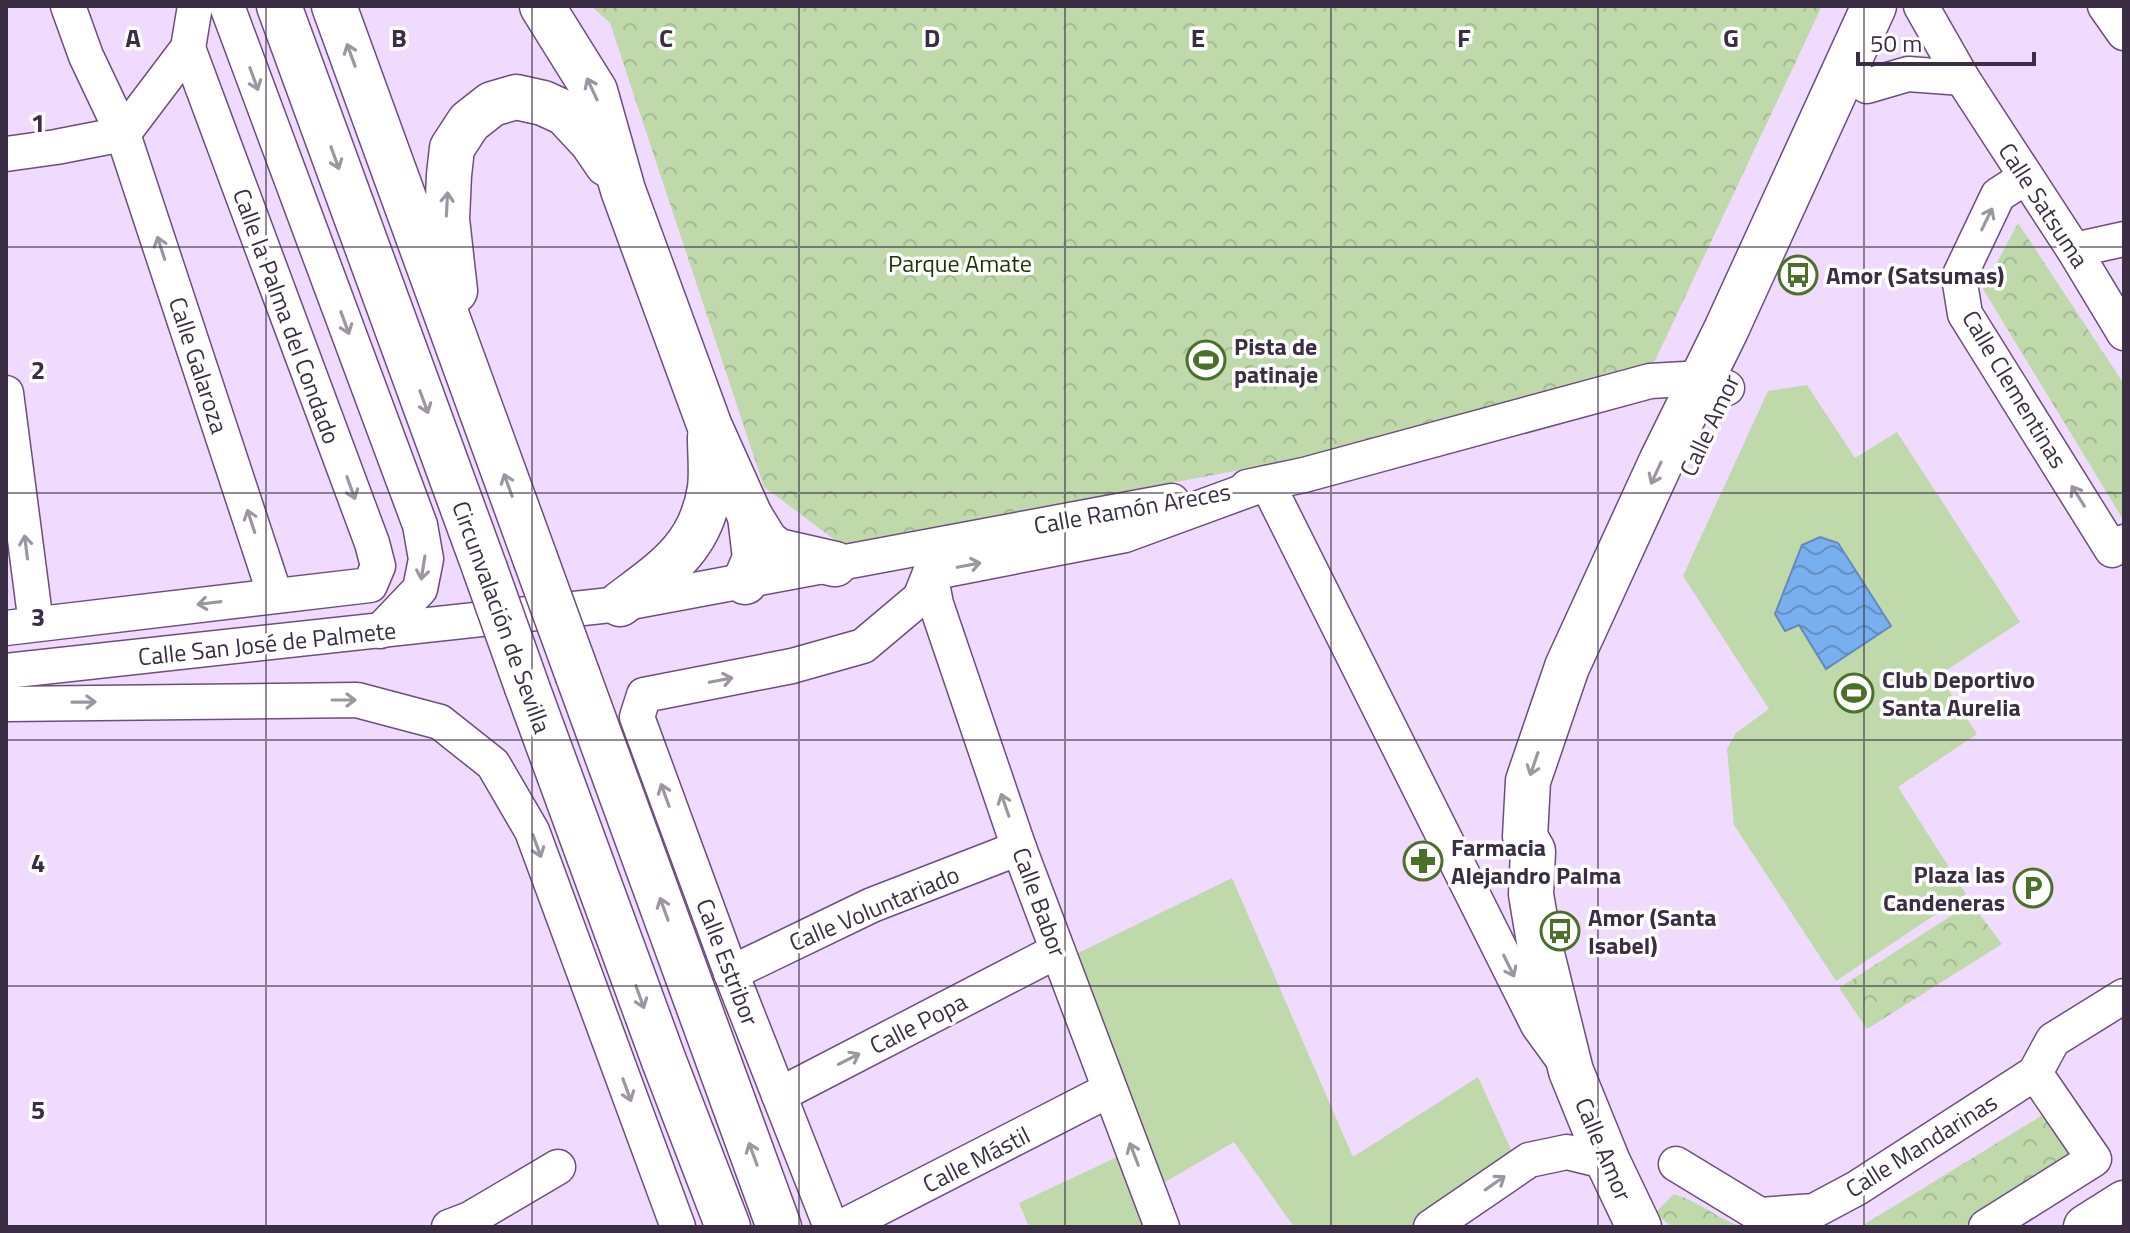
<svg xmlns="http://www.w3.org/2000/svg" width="2130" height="1233" viewBox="0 0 2130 1233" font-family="'Titillium Web',sans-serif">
	<defs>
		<pattern id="forest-crowns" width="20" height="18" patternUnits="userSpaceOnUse" patternTransform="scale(2)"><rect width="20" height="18" fill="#bfd9ab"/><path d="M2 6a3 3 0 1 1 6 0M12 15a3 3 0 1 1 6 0" fill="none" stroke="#a5bb94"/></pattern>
		<pattern id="water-waves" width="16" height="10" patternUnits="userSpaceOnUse" patternTransform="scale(2)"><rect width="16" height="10" fill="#78afee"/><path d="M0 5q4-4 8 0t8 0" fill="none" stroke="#648fc2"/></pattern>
	</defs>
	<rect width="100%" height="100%" fill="#f0dafd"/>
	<g fill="#bfd9ab">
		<polygon points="1807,385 1855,458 1897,432 2020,622 1939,675 1977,734 1898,787 1966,894 1836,981 1734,825 1727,749 1736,733 1769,709 1683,576 1768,391"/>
		<polygon points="1232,878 1353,1157 1478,1077 1519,1167 1431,1227 1294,1227 1234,1142 1153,1189 1066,959"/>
		<polygon points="1117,1157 1142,1227 1029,1227 1019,1203"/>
	</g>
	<g fill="url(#forest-crowns)">
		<polygon points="591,6 1822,6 1652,367 1297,459 843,546 764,487 610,23"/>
		<polygon points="2018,223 2124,384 2124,521 1983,289"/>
		<polygon points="1971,903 2002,944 1867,1029 1839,988"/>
		<polygon points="2046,1113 2073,1155 1963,1227 1860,1227"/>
		<path d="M1674,1194C1698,1201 1717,1218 1741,1227H1672L1655,1213Z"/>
	</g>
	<polygon fill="url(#water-waves)" stroke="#68b" stroke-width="2" points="1820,537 1838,543 1891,626 1826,669 1799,625 1785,631 1775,614 1802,545"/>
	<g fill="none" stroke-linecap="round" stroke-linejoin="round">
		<defs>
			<g id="minor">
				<polyline points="68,6 86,56 123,134 275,595"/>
				<polyline points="227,6 420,525 426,559 420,589 380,631"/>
				<polyline points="1921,6 1962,78 2074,250 2124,333"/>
				<polyline points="2105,6 2124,33"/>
				<polyline points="1867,86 1908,74 1962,78"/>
				<polyline points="6,154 56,147 123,134 188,48 195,6"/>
				<polyline points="2026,177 1998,195 1959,277 1965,314 2112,550 2124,542"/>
				<polyline points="2074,250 2124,239"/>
				<polyline points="6,393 36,624"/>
				<polyline points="1247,487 1304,475 1650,381 1703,378 1727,388"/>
				<polyline points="930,573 936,604 1019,848 1162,1227"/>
				<polyline points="6,628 370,585 378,566 372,543 188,48"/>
				<polyline points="6,671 620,604 1172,501"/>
				<polyline points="6,704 357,700 440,722 493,764 532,831 678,1227"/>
				<polyline points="731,973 872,905 1019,848"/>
				<polyline points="779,1095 1057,951"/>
				<polyline points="1676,1164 1760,1215 1814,1211 1857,1188 2035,1073 2053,1040 2124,996"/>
				<polyline points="449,1227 470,1219 558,1167"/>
				<polyline points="831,1227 731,973 637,717 644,695 792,666 863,646 920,598 930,573 1125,535 1267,483 1538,1025 1562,1058"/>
				<polyline points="842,1227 1109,1090"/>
				<polyline points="1431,1227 1529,1160 1567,1152 1608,1162"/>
				<polyline points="1986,1227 2094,1159 2035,1073"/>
			</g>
			<g id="major">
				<polyline points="1639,1227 1608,1162 1571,1071 1539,942 1531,894 1533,851 1525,837 1528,781 1567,667 1661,462 1726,330 1874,6"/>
				<polyline points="2086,1227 2124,1203"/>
			</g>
			<g id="highway">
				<polyline points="279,6 485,569"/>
				<polyline points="334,6 535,558"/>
				<polyline points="542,6 595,91 623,190 710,427 750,516 766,542 778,551 835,564"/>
				<polyline points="455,291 447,219 449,175 452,148 469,122 492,104 516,97 543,103 565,113 592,142 607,164"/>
				<polyline points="745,582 755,558 750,516"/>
				<path d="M620,604C665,570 701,548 710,488C712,472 710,453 710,437"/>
				<polyline points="578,676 779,1227"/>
				<polyline points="527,687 664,1061 728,1227"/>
			</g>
		</defs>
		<use href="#minor" stroke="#6d4d80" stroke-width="37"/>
		<use href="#major" stroke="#6d4d80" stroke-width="47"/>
		<use href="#highway" stroke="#6d4d80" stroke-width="47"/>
		<use href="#minor" stroke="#fff" stroke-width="34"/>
		<use href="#major" stroke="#fff" stroke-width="44"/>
		<use href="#highway" stroke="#fff" stroke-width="44"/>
		<defs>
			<g id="highway-bridge">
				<polyline points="535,558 578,676"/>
				<polyline points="485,569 527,687"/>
			</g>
		</defs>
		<use href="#highway-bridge" stroke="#6d4d80" stroke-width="47" stroke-linecap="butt"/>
		<use href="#highway-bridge" stroke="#fff" stroke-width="44"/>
	</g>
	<defs><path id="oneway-shaft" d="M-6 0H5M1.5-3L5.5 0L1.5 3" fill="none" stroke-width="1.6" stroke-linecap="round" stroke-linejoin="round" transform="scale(2)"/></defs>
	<g stroke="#9d96a2">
		<use href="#oneway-shaft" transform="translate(351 55) rotate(-110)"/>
		<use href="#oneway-shaft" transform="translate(254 79) rotate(70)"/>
		<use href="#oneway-shaft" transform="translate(592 89) rotate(-115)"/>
		<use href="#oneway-shaft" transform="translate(335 158) rotate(70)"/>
		<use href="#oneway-shaft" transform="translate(447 204) rotate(-87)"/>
		<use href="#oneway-shaft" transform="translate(1987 219) rotate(-64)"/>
		<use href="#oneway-shaft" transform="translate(161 248) rotate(-108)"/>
		<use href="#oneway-shaft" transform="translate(345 323) rotate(70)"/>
		<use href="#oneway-shaft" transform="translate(424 402) rotate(70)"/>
		<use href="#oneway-shaft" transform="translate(1656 473) rotate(115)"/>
		<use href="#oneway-shaft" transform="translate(508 485) rotate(-110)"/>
		<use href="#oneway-shaft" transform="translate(351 488) rotate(70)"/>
		<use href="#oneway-shaft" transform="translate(2078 496) rotate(-122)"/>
		<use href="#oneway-shaft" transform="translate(251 521) rotate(-108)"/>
		<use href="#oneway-shaft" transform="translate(26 547) rotate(-97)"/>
		<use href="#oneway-shaft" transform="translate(969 565) rotate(-11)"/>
		<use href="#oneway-shaft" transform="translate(423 568) rotate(99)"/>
		<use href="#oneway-shaft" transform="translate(209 603) rotate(173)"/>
		<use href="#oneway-shaft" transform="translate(721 680) rotate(-11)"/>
		<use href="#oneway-shaft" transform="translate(344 700)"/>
		<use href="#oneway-shaft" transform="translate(84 702) rotate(-1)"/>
		<use href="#oneway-shaft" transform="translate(1534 764) rotate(109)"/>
		<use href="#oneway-shaft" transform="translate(665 795) rotate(-110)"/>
		<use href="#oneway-shaft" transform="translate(1005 805) rotate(-109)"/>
		<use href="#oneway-shaft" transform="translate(537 846) rotate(70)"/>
		<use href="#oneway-shaft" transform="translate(664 909) rotate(-110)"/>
		<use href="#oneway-shaft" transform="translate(1509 966) rotate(64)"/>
		<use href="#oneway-shaft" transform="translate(640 997) rotate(70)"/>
		<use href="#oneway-shaft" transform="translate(849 1059) rotate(-27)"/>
		<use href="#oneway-shaft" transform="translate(627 1090) rotate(70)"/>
		<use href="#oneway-shaft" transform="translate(753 1154) rotate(-110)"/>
		<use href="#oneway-shaft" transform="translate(1134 1154) rotate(-111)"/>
		<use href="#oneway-shaft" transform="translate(1495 1183) rotate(-35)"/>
	</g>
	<path fill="none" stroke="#3b2d44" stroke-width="2" stroke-opacity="0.55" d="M266,6V1227M532,6V1227M799,6V1227M1065,6V1227M1331,6V1227M1598,6V1227M1864,6V1227M6,247H2124M6,493H2124M6,740H2124M6,986H2124"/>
	<defs>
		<symbol id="bus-ring" viewBox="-11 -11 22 22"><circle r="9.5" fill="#fff" stroke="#4b702a" stroke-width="1.5"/><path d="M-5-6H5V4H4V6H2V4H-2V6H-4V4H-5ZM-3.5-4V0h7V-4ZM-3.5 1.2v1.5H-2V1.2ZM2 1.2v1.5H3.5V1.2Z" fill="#4b702a"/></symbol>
		<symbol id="stadium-ring" viewBox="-11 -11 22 22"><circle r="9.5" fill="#fff" stroke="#4b702a" stroke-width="1.5"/><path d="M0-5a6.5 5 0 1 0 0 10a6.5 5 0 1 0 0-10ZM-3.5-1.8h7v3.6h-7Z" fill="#4b702a"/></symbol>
		<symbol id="pharmacy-ring" viewBox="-11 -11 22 22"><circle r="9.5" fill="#fff" stroke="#4b702a" stroke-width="1.5"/><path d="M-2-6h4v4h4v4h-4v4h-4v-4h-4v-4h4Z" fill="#4b702a"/></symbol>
		<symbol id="parking-ring" viewBox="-11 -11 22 22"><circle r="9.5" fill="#fff" stroke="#4b702a" stroke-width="1.5"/><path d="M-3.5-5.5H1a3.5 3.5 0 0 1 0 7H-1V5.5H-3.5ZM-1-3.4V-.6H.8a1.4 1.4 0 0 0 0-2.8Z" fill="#4b702a"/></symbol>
	</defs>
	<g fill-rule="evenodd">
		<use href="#bus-ring" x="1776" y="253" width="44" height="44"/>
		<use href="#stadium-ring" x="1184" y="338" width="44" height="44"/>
		<use href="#stadium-ring" x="1832" y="671" width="44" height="44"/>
		<use href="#pharmacy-ring" x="1401" y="839" width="44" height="44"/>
		<use href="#parking-ring" x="2011" y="866" width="44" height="44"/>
		<use href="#bus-ring" x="1538" y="909" width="44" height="44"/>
	</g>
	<g text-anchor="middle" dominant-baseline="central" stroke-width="7" stroke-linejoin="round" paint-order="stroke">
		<g font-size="24" fill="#3b2d44" stroke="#fff">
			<text transform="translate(2044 205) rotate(57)">Calle Satsuma</text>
			<text transform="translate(287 316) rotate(70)">Calle la Palma del Condado</text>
			<text transform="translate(199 365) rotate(72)">Calle Galaroza</text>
			<text transform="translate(2015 389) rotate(59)">Calle Clementinas</text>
			<text transform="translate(1709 425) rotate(-65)">Calle Amor</text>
			<text transform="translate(1132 508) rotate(-10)">Calle Ramón Areces</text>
			<text transform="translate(502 617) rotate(70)">Circunvalación de Sevilla</text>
			<text transform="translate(267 643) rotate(-6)">Calle San José de Palmete</text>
			<text transform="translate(1040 902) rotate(70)">Calle Babor</text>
			<text transform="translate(874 908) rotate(-23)">Calle Voluntariado</text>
			<text transform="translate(728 962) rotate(69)">Calle Estribor</text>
			<text transform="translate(918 1023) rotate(-27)">Calle Popa</text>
			<text transform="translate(1921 1145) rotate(-32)">Calle Mandarinas</text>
			<text transform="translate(1604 1149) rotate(67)">Calle Amor</text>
			<text transform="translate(976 1159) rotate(-27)">Calle Mástil</text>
		</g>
		<g font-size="24" fill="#1c3500" stroke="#fff">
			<text x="960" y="263">Parque Amate</text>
		</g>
		<g font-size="24" font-weight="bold" fill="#3b2d44" stroke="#fff" text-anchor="start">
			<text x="1826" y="275">Amor (Satsumas)</text>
			<text x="1234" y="346">Pista de<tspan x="1234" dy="28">patinaje</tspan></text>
			<text x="1882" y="679">Club Deportivo<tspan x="1882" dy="28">Santa Aurelia</tspan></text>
			<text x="1451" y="847">Farmacia<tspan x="1451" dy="28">Alejandro Palma</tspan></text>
			<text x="2005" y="874" text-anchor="end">Plaza las<tspan x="2005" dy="28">Candeneras</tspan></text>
			<text x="1588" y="917">Amor (Santa<tspan x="1588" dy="28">Isabel)</tspan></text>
		</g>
	</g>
	<g font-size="26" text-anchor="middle" font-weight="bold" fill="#3b2d44" stroke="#fff" stroke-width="7" stroke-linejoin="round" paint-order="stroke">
		<text x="133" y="47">A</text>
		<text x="399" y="47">B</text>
		<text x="666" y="47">C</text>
		<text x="932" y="47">D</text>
		<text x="1198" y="47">E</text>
		<text x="1464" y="47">F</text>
		<text x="1731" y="47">G</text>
		<text x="38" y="132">1</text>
		<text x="38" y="379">2</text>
		<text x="38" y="626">3</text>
		<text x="38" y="872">4</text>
		<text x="38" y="1119">5</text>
	</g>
	<rect width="2130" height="1233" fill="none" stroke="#3b2d44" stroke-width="16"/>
	<path d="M1858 52v12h176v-12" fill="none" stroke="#3b2d44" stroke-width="4"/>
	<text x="1870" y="52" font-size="24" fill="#3b2d44" stroke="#ffffff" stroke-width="6" paint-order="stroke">50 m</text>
</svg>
